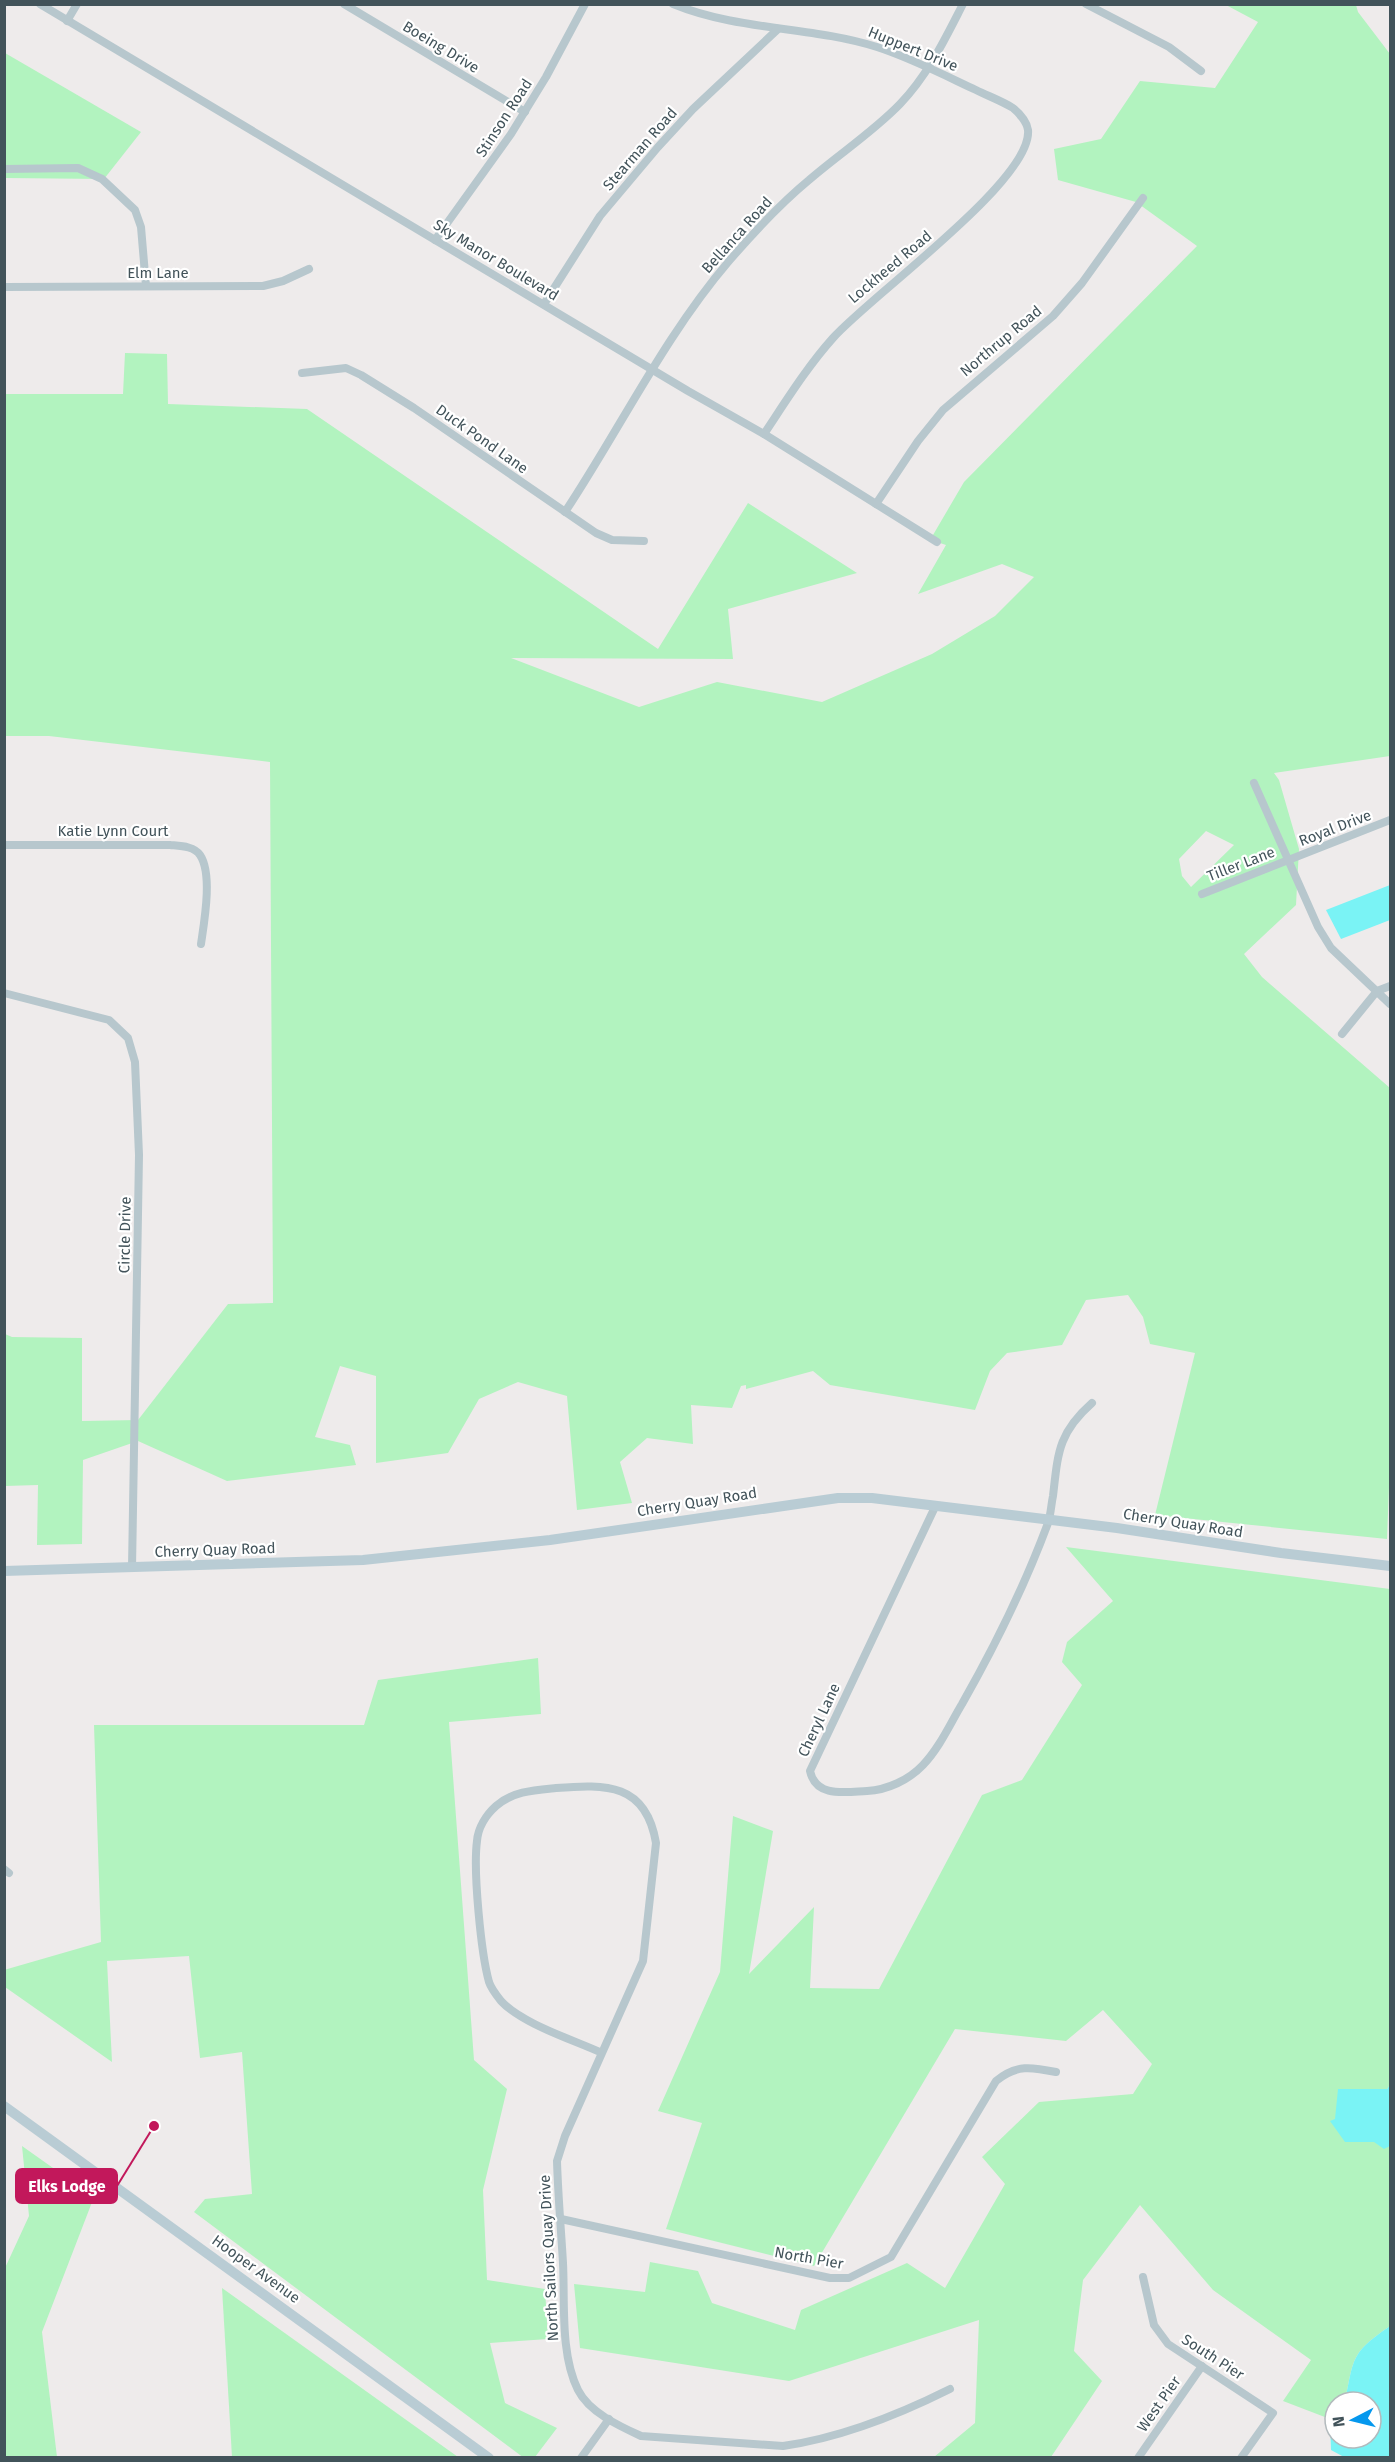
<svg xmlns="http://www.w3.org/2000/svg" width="1395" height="2462" viewBox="0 0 1395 2462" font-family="'Fira Sans',sans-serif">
	<rect width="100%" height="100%" fill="#eeebeb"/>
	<g fill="#b2f3bf" fill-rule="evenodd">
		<path d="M1226,5H1356L1358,12L1390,54V756L1274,773L1279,780L1299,849L1296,905L1244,954L1262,977L1390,1088V1461L1387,1539L1155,1515L1195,1353L1150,1344L1143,1317L1128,1295L1086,1300L1062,1345L1007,1353L990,1371L975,1410L830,1385L813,1371L746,1389V1385L741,1386L732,1408L691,1405L693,1444L647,1438L620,1462L632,1503L577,1510L567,1396L518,1382L479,1399L448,1453L376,1463V1376L340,1366L315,1437L350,1445L356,1465L227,1481L138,1441L83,1460L82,1544L37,1545L38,1485L5,1486V1334L12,1337L82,1338V1421L138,1420L228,1304L273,1303L270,762L49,736H5L4,394H123L125,353L167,354L168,404L307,409L658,649L748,503L857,573L728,609L733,659L511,658L639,707L717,682L822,702L932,654L995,616L1034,577L1002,564L918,594L946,545L937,542L933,535L964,482L1197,246L1136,202L1058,180L1054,149L1101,139L1140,81L1215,88L1258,22ZM1206,831L1234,845L1191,887L1182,876L1179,859Z"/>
		<polygon points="5,53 141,132 104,179 5,178"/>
		<path d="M1066,1547L1390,1589V2085L1387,2089H1339L1345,2142H1375L1384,2148L1390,2146V2326C1351,2353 1354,2357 1345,2402H1335V2417L1330,2419L1283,2401L1311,2360L1213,2290L1140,2205L1083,2280L1074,2351L1102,2381L1051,2457H934L975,2423L979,2320L789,2381L580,2348L574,2284L645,2292L650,2262L698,2271L712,2303L795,2330L801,2310L907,2263L945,2288L1005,2184L982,2157L1039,2102L1133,2094L1152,2064L1103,2010L1066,2041L955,2029L814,2266L666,2229L702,2123L658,2111L720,1972L733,1816L773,1831L749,1974L814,1907L810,1988L879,1989L982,1795L1022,1780L1082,1685L1062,1662L1067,1642L1113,1601Z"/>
		<polygon points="538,1658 541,1714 449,1722 474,2060 507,2089 483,2190 487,2280 545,2289 548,2339 490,2343 505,2403 557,2428 535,2457 524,2458 194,2212 205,2199 252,2194 242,2052 200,2058 189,1956 107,1961 112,2062 5,1987 4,1970 101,1942 94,1725 364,1725 378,1680"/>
		<polygon points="22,2146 94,2197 42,2332 57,2457 5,2457 5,2268 29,2216"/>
		<polygon points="222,2288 458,2457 232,2457"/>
	</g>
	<g fill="#7af3f5">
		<polygon points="1390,885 1390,920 1341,939 1326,910"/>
		<polygon points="1390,2085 1390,2146 1384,2149 1374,2142 1345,2142 1330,2121 1335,2119 1338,2089 1387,2089"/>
		<path d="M1390,2326V2457H1344L1331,2450L1330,2419L1335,2417V2438H1371V2402H1345C1354,2357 1351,2353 1390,2326Z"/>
	</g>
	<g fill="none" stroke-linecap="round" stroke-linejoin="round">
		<g stroke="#b7c7cd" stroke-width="8">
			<polyline points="40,4 688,391 764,434 937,542"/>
			<polyline points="344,4 525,112"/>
			<path d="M673,4C739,31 810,26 877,47C911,58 944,75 976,90C988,96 1002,101 1013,108C1019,113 1027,122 1028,130C1033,180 869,297 833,338C807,367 786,401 764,434"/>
			<polyline points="1086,4 1169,47 1201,71"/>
			<polyline points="67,21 77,4"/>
			<polyline points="4,169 78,168 102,179 135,210 141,227 146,286"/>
			<polyline points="435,240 511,134 546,77 585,4"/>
			<polyline points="4,287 263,286 283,281 309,269"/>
			<polyline points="544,304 600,216 658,147 693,109 778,29"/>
			<polyline points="302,373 346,368 361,375 414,408 596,533 612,540 644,541"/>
			<polyline points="876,504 918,441 943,410 1053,316 1082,283 1143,198"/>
			<path d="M565,512C620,429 664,337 729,261C754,232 780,204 809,180C839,154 873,132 900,104C928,75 945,39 963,4"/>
			<polyline points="1254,783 1318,927 1331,948 1390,1004"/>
			<path d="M4,845H170C180,846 194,846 200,855C213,874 204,923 201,944"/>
			<polyline points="1202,894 1390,820"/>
			<polyline points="4,993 109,1020 128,1038 135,1062 139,1155 132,1568"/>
			<polyline points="1342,1034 1377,991 1390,986"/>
			<path d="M935,1507L810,1771C816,1798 845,1792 867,1791C887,1790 909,1780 923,1765C940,1747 950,1724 962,1704C995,1646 1025,1585 1048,1523C1051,1514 1051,1505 1053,1496C1058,1453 1058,1433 1092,1403"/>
			<polyline points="4,1869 9,1873"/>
			<path d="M602,2053C574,2040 522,2024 501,2001C497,1996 491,1988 489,1982C481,1953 473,1871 477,1841C478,1828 486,1815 496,1806C513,1791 535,1790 556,1788C606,1784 646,1783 656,1843L643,1961L565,2136L557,2161C558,2195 561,2229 563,2263C565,2302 560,2354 578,2390C589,2412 619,2426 641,2436L783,2446C840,2438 898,2415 950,2389"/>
			<path d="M561,2219L830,2278H849L891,2257L996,2081C1016,2064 1032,2067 1056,2072"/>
			<polyline points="1143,2277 1154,2325 1168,2344 1273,2413 1241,2458"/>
			<polyline points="581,2458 609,2419"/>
			<polyline points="1138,2458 1202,2366"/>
		</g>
		<g stroke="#b9ccd4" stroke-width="10">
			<polyline points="4,1571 363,1560 550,1540 838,1498 872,1498 1117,1528 1281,1553 1390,1566"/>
			<polyline points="4,2106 489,2458"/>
		</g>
	</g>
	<g text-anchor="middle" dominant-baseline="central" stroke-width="4.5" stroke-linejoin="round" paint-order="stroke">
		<g font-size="15" fill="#42535a" stroke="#fff">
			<text transform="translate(441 47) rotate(31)">Boeing Drive</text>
			<text transform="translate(913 49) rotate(22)">Huppert Drive</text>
			<text transform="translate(504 118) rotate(-57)">Stinson Road</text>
			<text transform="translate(640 149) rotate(-49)">Stearman Road</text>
			<text transform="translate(737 235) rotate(-48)">Bellanca Road</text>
			<text transform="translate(496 260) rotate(31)">Sky Manor Boulevard</text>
			<text transform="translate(890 267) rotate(-40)">Lockheed Road</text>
			<text x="158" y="273">Elm Lane</text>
			<text transform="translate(1001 341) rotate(-40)">Northrup Road</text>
			<text transform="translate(482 439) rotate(35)">Duck Pond Lane</text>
			<text transform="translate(1335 828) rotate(-21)">Royal Drive</text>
			<text x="113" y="831">Katie Lynn Court</text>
			<text transform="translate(1241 864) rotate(-21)">Tiller Lane</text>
			<text transform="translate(125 1235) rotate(-89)">Circle Drive</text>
			<text transform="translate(697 1502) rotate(-9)">Cherry Quay Road</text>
			<text transform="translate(1183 1523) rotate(9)">Cherry Quay Road</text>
			<text transform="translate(215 1550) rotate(-2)">Cherry Quay Road</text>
			<text transform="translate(819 1720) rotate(-65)">Cheryl Lane</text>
			<text transform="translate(549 2258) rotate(-93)">North Sailors Quay Drive</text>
			<text transform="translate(809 2258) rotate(10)">North Pier</text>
			<text transform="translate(256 2269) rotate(36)">Hooper Avenue</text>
			<text transform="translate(1213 2357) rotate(33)">South Pier</text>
			<text transform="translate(1159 2404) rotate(-55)">West Pier</text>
		</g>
	</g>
	<path fill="none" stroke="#c2185b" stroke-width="2" d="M154 2126L117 2186"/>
	<circle fill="#c2185b" stroke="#fff" stroke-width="2" cx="154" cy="2126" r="6"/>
	<rect fill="#c2185b" stroke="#c2185b" stroke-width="2" x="16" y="2169" width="101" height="34" rx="6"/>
	<g font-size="16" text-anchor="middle" font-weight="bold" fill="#fff">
		<text x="67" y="2192">Elks Lodge</text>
	</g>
	<rect width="1395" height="2462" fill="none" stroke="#42535a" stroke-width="12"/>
	<g transform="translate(1353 2420) rotate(263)"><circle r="28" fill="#ffffff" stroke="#b3babd" stroke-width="1.5"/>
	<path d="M0-4.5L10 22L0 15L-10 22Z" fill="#0598ee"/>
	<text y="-9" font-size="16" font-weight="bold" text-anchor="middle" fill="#42535a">N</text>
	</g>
</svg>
